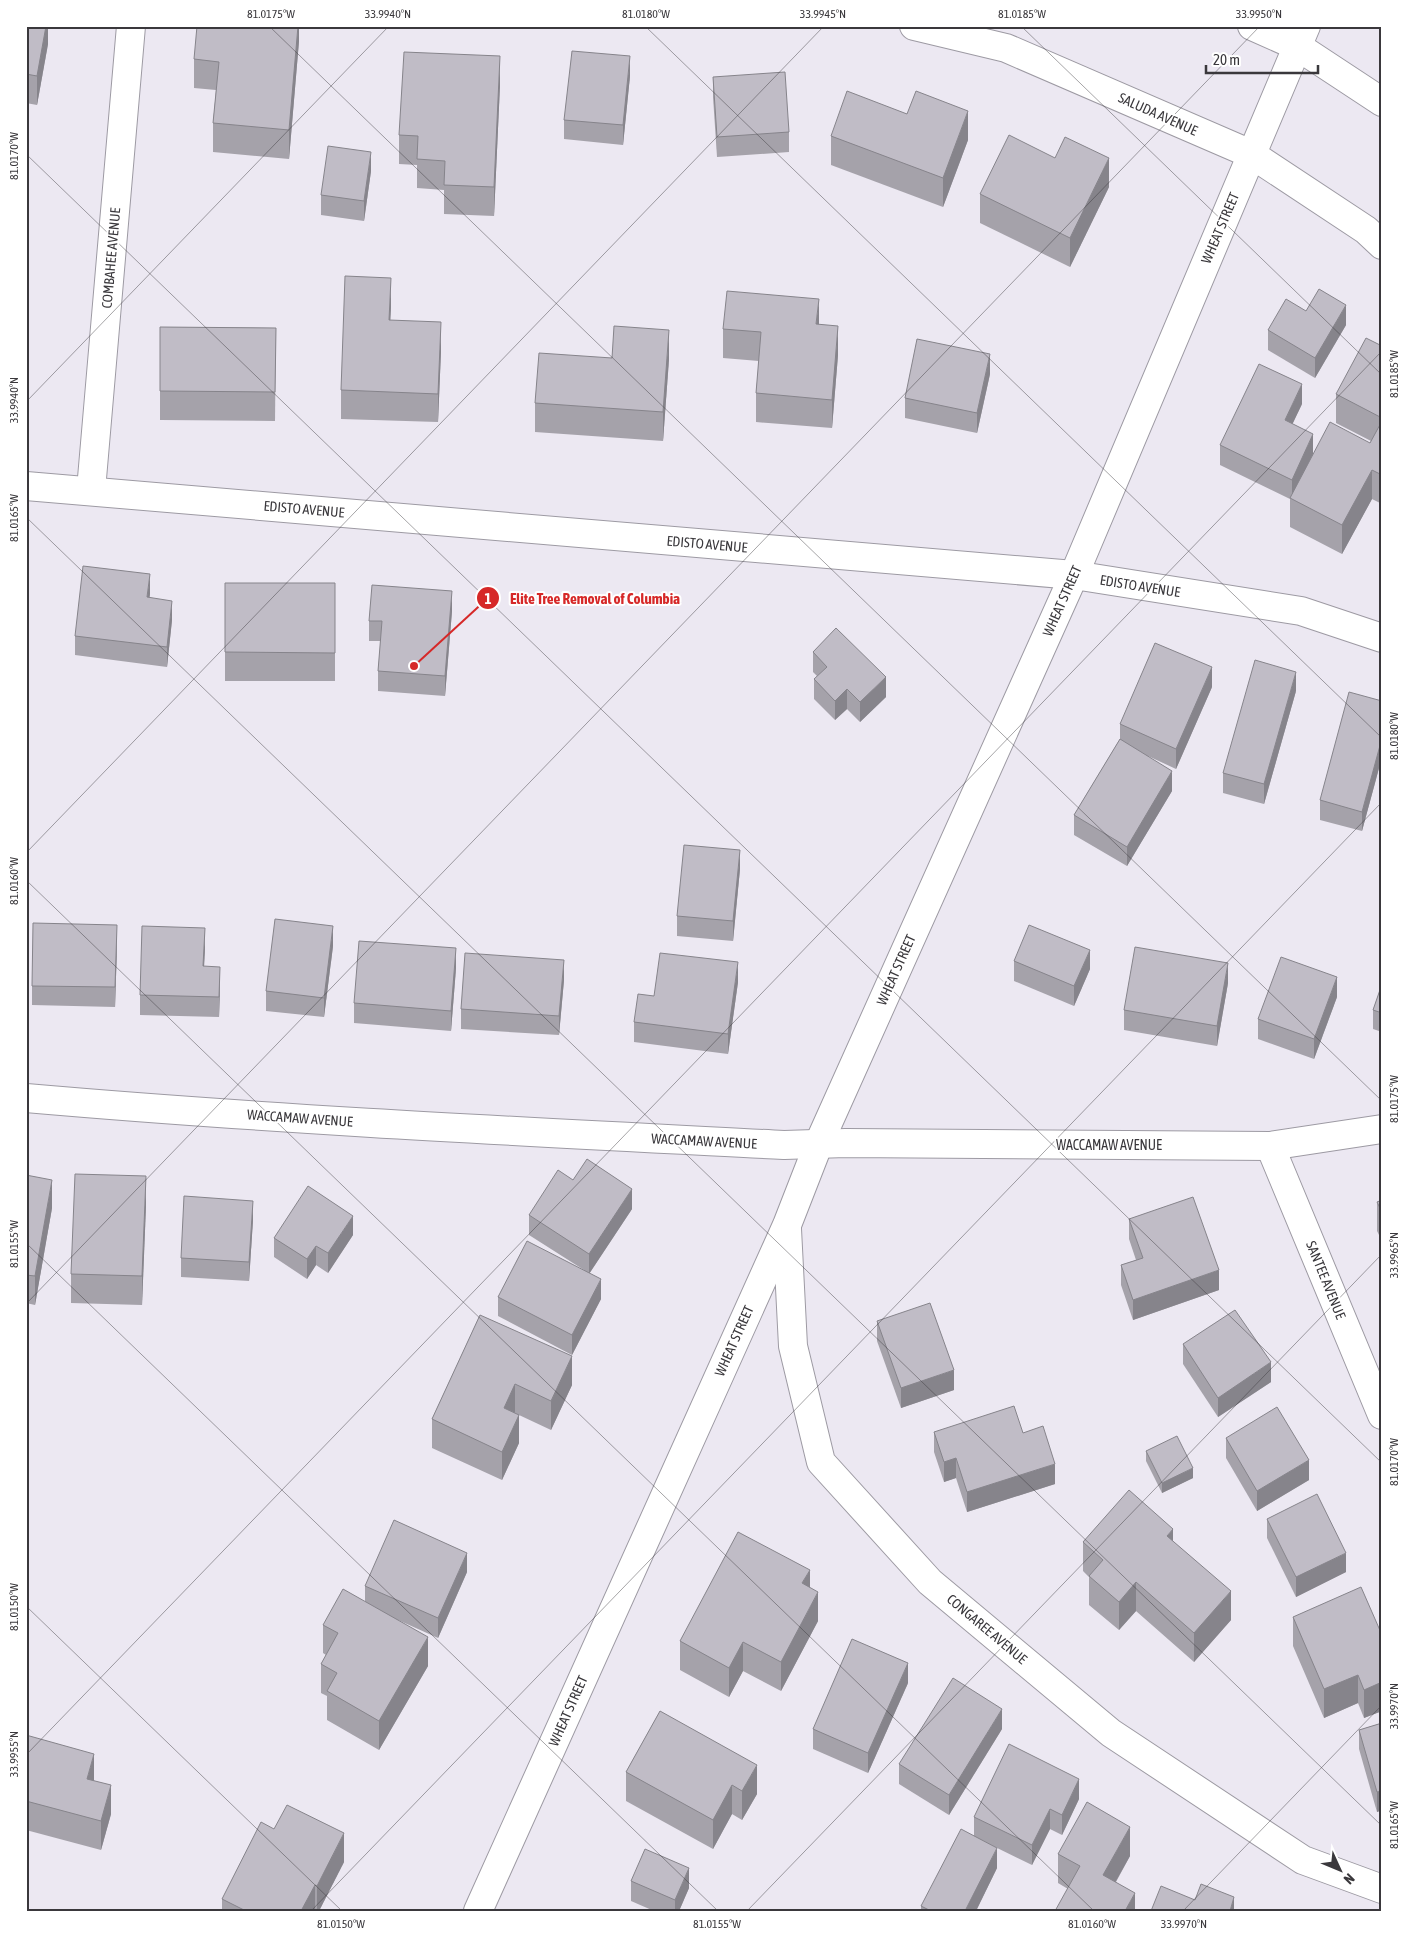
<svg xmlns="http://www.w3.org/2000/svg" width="1408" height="1937" viewBox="0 0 1408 1937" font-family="'Asap Condensed',sans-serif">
	<rect width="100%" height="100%" fill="#ece8f2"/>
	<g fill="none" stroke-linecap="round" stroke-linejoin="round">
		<defs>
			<g id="minor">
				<polyline points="914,26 1006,48 1251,154 1366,230 1382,245"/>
				<polyline points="1252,26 1297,46 1382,102"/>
				<polyline points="26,486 1074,575 1301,611 1382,638"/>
				<polyline points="91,490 131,26"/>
				<path d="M26,1098C278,1120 532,1132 784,1145L846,1143L1270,1146L1382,1129"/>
				<polyline points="1270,1146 1382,1415"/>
				<polyline points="787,1229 793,1346 821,1462 930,1582 1111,1733 1303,1860 1382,1889"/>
				<polyline points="478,1911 787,1225 819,1143 1074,575 1306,26"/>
			</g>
		</defs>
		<use href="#minor" stroke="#9d9aa3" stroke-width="30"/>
		<use href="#minor" stroke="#fff" stroke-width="28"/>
	</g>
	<g fill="#a5a2aa">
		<polygon points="26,26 48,26 48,44 37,105 26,103"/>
		<polygon points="299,26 299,41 289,159 213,152 213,123 216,90 194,88 194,59"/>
		<polygon points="630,76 623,145 564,139 564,120"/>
		<polygon points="713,77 789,132 789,152 717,157 713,97"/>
		<polygon points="500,85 494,216 444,214 444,190 417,188 417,165 399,164 399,135"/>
		<polygon points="831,136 968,140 943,207 831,165"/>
		<polygon points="1055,158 1109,187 1070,267 980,223 980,194"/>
		<polygon points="371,171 364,221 321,215 321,195"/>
		<polygon points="391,307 390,320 441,351 438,422 341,419 341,390"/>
		<polygon points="1306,311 1346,325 1315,378 1268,350 1268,330"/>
		<polygon points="819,324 838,355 832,428 756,422 756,393 759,361 723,358 723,329"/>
		<polygon points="160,327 276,328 275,421 160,420"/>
		<polygon points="1382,346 1382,504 1372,499 1342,554 1290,527 1290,499 1220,465 1220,445 1302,404 1292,424 1313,454 1370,443 1371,441 1336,423 1336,394"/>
		<polygon points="612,358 669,359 663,441 535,432 535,403"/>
		<polygon points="990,374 977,433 905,418 905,398"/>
		<rect x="225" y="583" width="110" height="98"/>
		<polygon points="150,594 149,597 172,620 167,667 75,655 75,636"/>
		<polygon points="452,611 445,696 378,691 378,671 381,641 369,641 369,621"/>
		<polygon points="813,652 886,697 860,722 847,709 835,720 814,699 814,679 817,676 813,672"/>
		<polygon points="1212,687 1176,769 1148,756 1172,791 1127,866 1074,835 1074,815 1120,739 1120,724"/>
		<polygon points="1296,691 1264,804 1223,793 1223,773"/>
		<polygon points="1382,701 1382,757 1362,831 1320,820 1320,800"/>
		<polygon points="740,869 733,941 677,936 677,916"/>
		<polygon points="117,945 115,1007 32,1005 32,986"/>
		<polygon points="333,946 324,1017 266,1011 266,991"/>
		<polygon points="205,948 204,966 220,986 219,1017 140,1015 140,995"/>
		<polygon points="1014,961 1090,969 1074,1006 1014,981"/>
		<polygon points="456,968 451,1031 354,1023 354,1003"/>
		<polygon points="564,980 559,1035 461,1029 461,1009"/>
		<polygon points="738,982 728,1054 634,1042 634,1022 654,996"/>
		<polygon points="1228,983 1217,1046 1124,1030 1124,1010"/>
		<polygon points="1382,984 1382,1032 1373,1029 1373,1010"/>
		<polygon points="1337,997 1314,1059 1258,1039 1258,1019"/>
		<polygon points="26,1175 52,1208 35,1305 26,1303"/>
		<polygon points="573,1180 632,1209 589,1274 601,1299 572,1355 498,1316 498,1297 584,1270 529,1235 529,1215"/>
		<polygon points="1382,1200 1382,1241 1377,1231 1377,1202"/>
		<polygon points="146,1205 142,1305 71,1303 71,1274"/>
		<polygon points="1129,1219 1219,1290 1133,1320 1121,1285 1121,1265 1136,1260 1129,1239"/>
		<polygon points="253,1220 249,1281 181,1277 181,1258"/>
		<polygon points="353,1235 328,1273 316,1265 307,1279 274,1257 274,1238"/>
		<polygon points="480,1315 572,1385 551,1430 519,1415 519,1443 502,1480 432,1448 432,1419"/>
		<polygon points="877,1321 954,1390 901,1408 877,1341"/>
		<polygon points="1183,1344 1271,1382 1218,1417 1183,1364"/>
		<polygon points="934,1432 1023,1433 1055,1484 967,1512 956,1478 944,1482 934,1452"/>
		<polygon points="1226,1438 1309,1480 1257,1511 1226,1458"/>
		<polygon points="1146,1451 1193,1478 1162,1493 1146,1461"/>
		<polygon points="1267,1519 1346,1572 1296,1597 1267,1538"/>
		<polygon points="1173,1541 1231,1620 1194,1662 1136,1611 1119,1630 1089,1605 1089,1577 1083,1571 1083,1542"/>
		<polygon points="467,1572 438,1638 398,1620 428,1666 379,1750 327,1720 327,1696 321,1693 321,1664 326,1655 323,1653 323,1625 365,1602 365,1586"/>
		<polygon points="1293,1617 1382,1635 1382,1711 1364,1718 1358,1703 1324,1718 1293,1646"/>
		<polygon points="818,1621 781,1691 743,1671 729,1697 680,1670 680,1641"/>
		<polygon points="908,1683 868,1773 813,1749 813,1729"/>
		<polygon points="660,1711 757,1794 742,1820 732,1814 713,1849 626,1801 626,1772"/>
		<polygon points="1382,1723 1382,1810 1377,1812 1359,1749 1359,1730"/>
		<polygon points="1002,1729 949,1815 899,1784 899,1764"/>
		<polygon points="26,1735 94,1780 111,1814 101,1850 26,1830"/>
		<polygon points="1079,1799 1062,1835 1050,1829 1032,1865 985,1842 997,1868 976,1911 921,1911 921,1906 974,1836 974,1817"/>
		<polygon points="274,1829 344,1862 319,1911 222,1911 222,1899"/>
		<polygon points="1058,1854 1130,1856 1116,1882 1135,1911 1068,1889 1058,1883"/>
		<polygon points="631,1881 689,1888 679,1911 654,1911 631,1901"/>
	</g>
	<g fill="#86848b">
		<polygon points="46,26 48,26 48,44 37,105 37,76"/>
		<polygon points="298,26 299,26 299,41 289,159 289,130"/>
		<polygon points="500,56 500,85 494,216 494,187"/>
		<polygon points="630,56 630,76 623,145 623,125"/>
		<polygon points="968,111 968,140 943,207 943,178"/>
		<polygon points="371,152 371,171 364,221 364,201"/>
		<polygon points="1109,158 1109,187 1070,267 1070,238"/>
		<polygon points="391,278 391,307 389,349 389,320"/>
		<polygon points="819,299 819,328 816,324"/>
		<polygon points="1346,305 1346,325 1315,378 1315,358"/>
		<polygon points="441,322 441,351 438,422 438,394"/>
		<polygon points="838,326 838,355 832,428 832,400"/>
		<polygon points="669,330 669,359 663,441 663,412"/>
		<polygon points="990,354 990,374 977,433 977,413"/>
		<polygon points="1302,384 1302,404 1285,440 1285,420"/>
		<polygon points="1313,434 1313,454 1292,500 1292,480"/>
		<polygon points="1372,470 1372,499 1342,554 1342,525"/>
		<polygon points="150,574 150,594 147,617 147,597"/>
		<polygon points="452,591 452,611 445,696 445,676"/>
		<polygon points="172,601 172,620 167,667 167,647"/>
		<polygon points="1212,667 1212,687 1176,769 1176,749"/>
		<polygon points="1296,672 1296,691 1264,804 1264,784"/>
		<polygon points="886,677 886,697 860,722 860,702"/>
		<polygon points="847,689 847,709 835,720 835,701"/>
		<polygon points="1382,738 1382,757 1362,831 1362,812"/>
		<polygon points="1172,771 1172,791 1127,866 1127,847"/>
		<polygon points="740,850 740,869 733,941 733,921"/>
		<polygon points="117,925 117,945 115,1007 115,987"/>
		<polygon points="333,926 333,946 324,1017 324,998"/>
		<polygon points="205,928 205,948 203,986 203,966"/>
		<polygon points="456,948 456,968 451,1031 451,1011"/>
		<polygon points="1090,950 1090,969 1074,1006 1074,986"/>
		<polygon points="564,960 564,980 559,1035 559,1016"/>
		<polygon points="738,962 738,982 728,1054 728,1034"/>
		<polygon points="1228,963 1228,983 1217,1046 1217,1026"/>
		<polygon points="220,967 220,986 219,1017 219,997"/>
		<polygon points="1337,977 1337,997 1314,1059 1314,1039"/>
		<polygon points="146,1176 146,1205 142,1305 142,1276"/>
		<polygon points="52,1180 52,1208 35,1305 35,1276"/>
		<polygon points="632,1189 632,1209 589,1274 589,1254"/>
		<polygon points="253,1201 253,1220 249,1281 249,1262"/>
		<polygon points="353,1216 353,1235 328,1273 328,1253"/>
		<polygon points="316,1246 316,1265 307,1279 307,1259"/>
		<polygon points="1219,1270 1219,1290 1133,1320 1133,1300"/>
		<polygon points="601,1279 601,1299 572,1355 572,1335"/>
		<polygon points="572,1356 572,1385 551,1430 551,1401"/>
		<polygon points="1271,1362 1271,1382 1218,1417 1218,1398"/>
		<polygon points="954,1370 954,1390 901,1408 901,1388"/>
		<polygon points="515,1384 515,1413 504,1408"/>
		<polygon points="519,1415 519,1443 502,1480 502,1452"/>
		<polygon points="956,1458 956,1478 944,1482 944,1462"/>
		<polygon points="1309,1460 1309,1480 1257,1511 1257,1491"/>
		<polygon points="1055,1464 1055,1484 967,1512 967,1492"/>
		<polygon points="1193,1468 1193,1478 1162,1493 1162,1483"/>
		<polygon points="1173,1529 1173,1558 1167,1536"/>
		<polygon points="467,1553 467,1572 438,1638 438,1618"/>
		<polygon points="1346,1553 1346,1572 1296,1597 1296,1577"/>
		<polygon points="810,1570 810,1599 802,1583"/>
		<polygon points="1136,1582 1136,1611 1119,1630 1119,1602"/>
		<polygon points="1231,1591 1231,1620 1194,1662 1194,1633"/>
		<polygon points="818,1592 818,1621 781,1691 781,1662"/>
		<polygon points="428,1637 428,1666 379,1750 379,1721"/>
		<polygon points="743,1642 743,1671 729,1697 729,1668"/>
		<polygon points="908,1663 908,1683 868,1773 868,1753"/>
		<polygon points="1358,1675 1358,1703 1324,1718 1324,1689"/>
		<polygon points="1382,1682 1382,1711 1364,1718 1364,1690"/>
		<polygon points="1002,1709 1002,1729 949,1815 949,1795"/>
		<polygon points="94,1754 94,1783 87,1779"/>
		<polygon points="757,1765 757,1794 742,1820 742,1791"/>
		<polygon points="1079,1779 1079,1799 1062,1835 1062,1815"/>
		<polygon points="111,1785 111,1814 101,1850 101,1821"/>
		<polygon points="732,1785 732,1814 713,1849 713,1820"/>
		<polygon points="1382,1791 1382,1810 1377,1812 1377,1792"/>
		<polygon points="1050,1809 1050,1829 1032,1865 1032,1845"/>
		<polygon points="1130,1827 1130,1856 1103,1904 1103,1875"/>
		<polygon points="344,1833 344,1862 319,1911 317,1911 317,1886"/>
		<polygon points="997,1848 997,1868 976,1911 965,1911"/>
		<polygon points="689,1868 689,1888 679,1911 675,1911 675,1900"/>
		<polygon points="315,1885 315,1911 301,1911"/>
		<polygon points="1135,1893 1135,1911 1125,1911"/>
		<polygon points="1234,1897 1234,1911 1230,1911"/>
	</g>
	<g fill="#c0bcc6" stroke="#86848b">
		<polygon points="26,26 46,26 37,76 26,74"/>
		<polygon points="197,26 298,26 289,130 213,123 219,62 194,59"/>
		<polygon points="572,51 630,56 623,125 564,120"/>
		<polygon points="404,52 500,56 494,187 444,185 445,161 417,159 418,136 399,135"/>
		<polygon points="785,72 789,132 717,137 713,77"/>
		<polygon points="847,91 907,114 916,91 968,111 943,178 831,136"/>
		<polygon points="1009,135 1055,158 1065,137 1109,158 1070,238 980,194"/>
		<polygon points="328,146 371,152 364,201 321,195"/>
		<polygon points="345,276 391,278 389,320 441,322 438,394 341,390"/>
		<polygon points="1319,289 1346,305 1315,358 1268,330 1286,299 1306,311"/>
		<polygon points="727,291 819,299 816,324 838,326 832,400 756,393 761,332 723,329"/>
		<polygon points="614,326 669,330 663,412 535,403 539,353 612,358"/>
		<polygon points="160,327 276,328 275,392 160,391"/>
		<polygon points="1366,338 1382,346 1382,418 1336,394"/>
		<polygon points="917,339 990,354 977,413 905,398"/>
		<polygon points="1259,364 1302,384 1285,420 1313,434 1292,480 1220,445"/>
		<polygon points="1382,421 1382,475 1372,470 1342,525 1290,498 1330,422 1370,443"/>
		<polygon points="83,566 150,574 147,597 172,601 167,647 75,636"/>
		<polygon points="225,583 335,583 335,653 225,652"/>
		<polygon points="372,585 452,591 445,676 378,671 382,621 369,621"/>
		<polygon points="836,628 886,677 860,702 847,689 835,701 814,679 827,667 813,652"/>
		<polygon points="1155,643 1212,667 1176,749 1120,724"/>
		<polygon points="1255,660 1296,672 1264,784 1223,773"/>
		<polygon points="1349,692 1382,701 1382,738 1362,812 1320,800"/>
		<polygon points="1120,739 1172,771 1127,847 1074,815"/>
		<polygon points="684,845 740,850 733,921 677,916"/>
		<polygon points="275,919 333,926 324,998 266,991"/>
		<polygon points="33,923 117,925 115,987 32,986"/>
		<polygon points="1029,925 1090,950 1074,986 1014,961"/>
		<polygon points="142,926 205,928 203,966 220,967 219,997 140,995"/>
		<polygon points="359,941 456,948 451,1011 354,1003"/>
		<polygon points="1135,947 1228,963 1217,1026 1124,1010"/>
		<polygon points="465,953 564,960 559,1016 461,1009"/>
		<polygon points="660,953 738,962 728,1034 634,1022 638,994 654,996"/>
		<polygon points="1281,957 1337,977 1314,1039 1258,1019"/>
		<polygon points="1382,984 1382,1013 1373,1010"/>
		<polygon points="587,1159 632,1189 589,1254 529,1215 558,1170 573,1180"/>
		<polygon points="75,1174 146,1176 142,1276 71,1274"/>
		<polygon points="26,1175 52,1180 35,1276 26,1275"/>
		<polygon points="308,1186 353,1216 328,1253 316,1246 307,1259 274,1238"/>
		<polygon points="184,1196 253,1201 249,1262 181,1258"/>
		<polygon points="1193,1197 1219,1270 1133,1300 1121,1265 1143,1258 1129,1219"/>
		<polygon points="1382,1200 1382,1212 1377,1202"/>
		<polygon points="527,1241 601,1279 572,1335 498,1297"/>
		<polygon points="930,1303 954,1370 901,1388 877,1321"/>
		<polygon points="1235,1310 1271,1362 1218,1398 1183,1344"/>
		<polygon points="480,1315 572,1356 551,1401 515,1384 504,1408 519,1415 502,1452 432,1419"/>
		<polygon points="1014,1406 1023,1433 1043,1426 1055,1464 967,1492 956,1458 944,1462 934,1432"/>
		<polygon points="1277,1407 1309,1460 1257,1491 1226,1438"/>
		<polygon points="1177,1436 1193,1468 1162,1483 1146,1451"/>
		<polygon points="1129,1490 1173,1529 1167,1536 1231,1591 1194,1633 1136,1582 1119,1602 1089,1576 1103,1560 1083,1542"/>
		<polygon points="1317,1494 1346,1553 1296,1577 1267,1519"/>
		<polygon points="394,1520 467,1553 438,1618 365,1586"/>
		<polygon points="738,1532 810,1570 802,1583 818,1592 781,1662 743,1642 729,1668 680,1641"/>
		<polygon points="1361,1587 1382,1635 1382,1682 1364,1690 1358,1675 1324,1689 1293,1617"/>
		<polygon points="343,1589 428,1637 379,1721 327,1691 337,1673 321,1664 338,1633 323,1625"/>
		<polygon points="852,1639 908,1663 868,1753 813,1729"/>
		<polygon points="953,1678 1002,1709 949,1795 899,1764"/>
		<polygon points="660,1711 757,1765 742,1791 732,1785 713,1820 626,1772"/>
		<polygon points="1382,1723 1382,1791 1377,1792 1359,1730"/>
		<polygon points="26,1735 94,1754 87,1779 111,1785 101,1821 26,1801"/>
		<polygon points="1009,1744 1079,1779 1062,1815 1050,1809 1032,1845 974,1817"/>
		<polygon points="1087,1802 1130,1827 1103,1875 1135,1893 1125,1911 1055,1911 1080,1866 1058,1854"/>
		<polygon points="287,1805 344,1833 317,1886 315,1885 301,1911 246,1911 222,1899 261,1822 274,1829"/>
		<polygon points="961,1829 997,1848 965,1911 931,1911 921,1906"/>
		<polygon points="645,1849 689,1868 675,1900 631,1881"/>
		<polygon points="1201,1884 1234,1897 1230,1911 1151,1911 1161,1886 1195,1900"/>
	</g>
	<path fill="none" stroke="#3a383c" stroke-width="1" stroke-opacity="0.45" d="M269,26L1382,1101M645,26L1382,738M1021,26L1382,375M26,154L1382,1463M26,402L389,26M26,517L1382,1826M26,853L824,26M26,880L1094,1911M26,1243L718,1911M26,1304L1260,26M26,1606L342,1911M26,1755L1382,351M311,1911L1382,802M747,1911L1382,1254M1183,1911L1382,1705"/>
	<g text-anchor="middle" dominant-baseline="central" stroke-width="4" stroke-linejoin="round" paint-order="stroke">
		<g font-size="14" fill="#3a383c" stroke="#fff">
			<text transform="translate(1158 114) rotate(24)">SALUDA AVENUE</text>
			<text transform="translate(1220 228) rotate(-67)">WHEAT STREET</text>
			<text transform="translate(111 258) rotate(-85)">COMBAHEE AVENUE</text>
			<text transform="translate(304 509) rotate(5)">EDISTO AVENUE</text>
			<text transform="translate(707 544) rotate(5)">EDISTO AVENUE</text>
			<text transform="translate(1140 586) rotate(9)">EDISTO AVENUE</text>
			<text transform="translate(1062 601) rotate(-66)">WHEAT STREET</text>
			<text transform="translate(896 970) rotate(-66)">WHEAT STREET</text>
			<text transform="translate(300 1118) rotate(4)">WACCAMAW AVENUE</text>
			<text transform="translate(704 1141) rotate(3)">WACCAMAW AVENUE</text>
			<text x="1109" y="1145">WACCAMAW AVENUE</text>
			<text transform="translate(1326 1280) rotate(68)">SANTEE AVENUE</text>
			<text transform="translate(734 1341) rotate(-66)">WHEAT STREET</text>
			<text transform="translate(987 1629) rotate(40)">CONGAREE AVENUE</text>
			<text transform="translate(568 1711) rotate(-66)">WHEAT STREET</text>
		</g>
	</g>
	<path fill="none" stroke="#d62828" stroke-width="2" d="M414 666L488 598"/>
	<g fill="#d62828" stroke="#fff" stroke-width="2">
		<circle cx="414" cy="666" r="5"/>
		<circle cx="488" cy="598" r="12"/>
	</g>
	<g font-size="15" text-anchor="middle" font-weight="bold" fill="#fff">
		<text x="488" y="604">1</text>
	</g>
	<g font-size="15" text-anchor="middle" font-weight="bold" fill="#d62828" stroke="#fff" stroke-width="4" stroke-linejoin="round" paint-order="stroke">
		<text x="595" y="604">Elite Tree Removal of Columbia</text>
	</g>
	<rect width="1408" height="1937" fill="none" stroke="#ffffff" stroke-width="55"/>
	<g transform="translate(1340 1870) rotate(134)" stroke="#ffffff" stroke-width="4" paint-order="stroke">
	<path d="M0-4L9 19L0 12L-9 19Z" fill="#3a383c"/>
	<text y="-8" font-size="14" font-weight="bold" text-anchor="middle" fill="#3a383c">N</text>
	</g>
	<path d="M1206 65v8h112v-8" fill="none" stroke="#3a383c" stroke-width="2.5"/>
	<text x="1213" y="65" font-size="15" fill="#3a383c" stroke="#ffffff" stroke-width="4" paint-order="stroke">20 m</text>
	<rect x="28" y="28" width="1352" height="1882" fill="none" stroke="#3a383c" stroke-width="2"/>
	<g font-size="12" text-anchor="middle" fill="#3a383c">
		<text x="271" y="18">81.0175°W</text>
		<text x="388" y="18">33.9940°N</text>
		<text x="646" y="18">81.0180°W</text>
		<text x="823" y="18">33.9945°N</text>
		<text x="1022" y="18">81.0185°W</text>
		<text x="1259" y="18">33.9950°N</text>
		<text transform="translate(14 156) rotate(-90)" y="4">81.0170°W</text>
		<text transform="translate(1394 374) rotate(-90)" y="4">81.0185°W</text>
		<text transform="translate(14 400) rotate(-90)" y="4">33.9940°N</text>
		<text transform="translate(14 518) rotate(-90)" y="4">81.0165°W</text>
		<text transform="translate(1394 736) rotate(-90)" y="4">81.0180°W</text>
		<text transform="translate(14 881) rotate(-90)" y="4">81.0160°W</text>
		<text transform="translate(1394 1099) rotate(-90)" y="4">81.0175°W</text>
		<text transform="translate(14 1244) rotate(-90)" y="4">81.0155°W</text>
		<text transform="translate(1394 1255) rotate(-90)" y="4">33.9965°N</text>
		<text transform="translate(1394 1462) rotate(-90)" y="4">81.0170°W</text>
		<text transform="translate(14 1607) rotate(-90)" y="4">81.0150°W</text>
		<text transform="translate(1394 1706) rotate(-90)" y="4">33.9970°N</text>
		<text transform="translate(14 1754) rotate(-90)" y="4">33.9955°N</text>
		<text transform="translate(1394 1825) rotate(-90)" y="4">81.0165°W</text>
		<text x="341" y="1928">81.0150°W</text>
		<text x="717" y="1928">81.0155°W</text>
		<text x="1092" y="1928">81.0160°W</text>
		<text x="1184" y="1928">33.9970°N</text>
	</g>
</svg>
